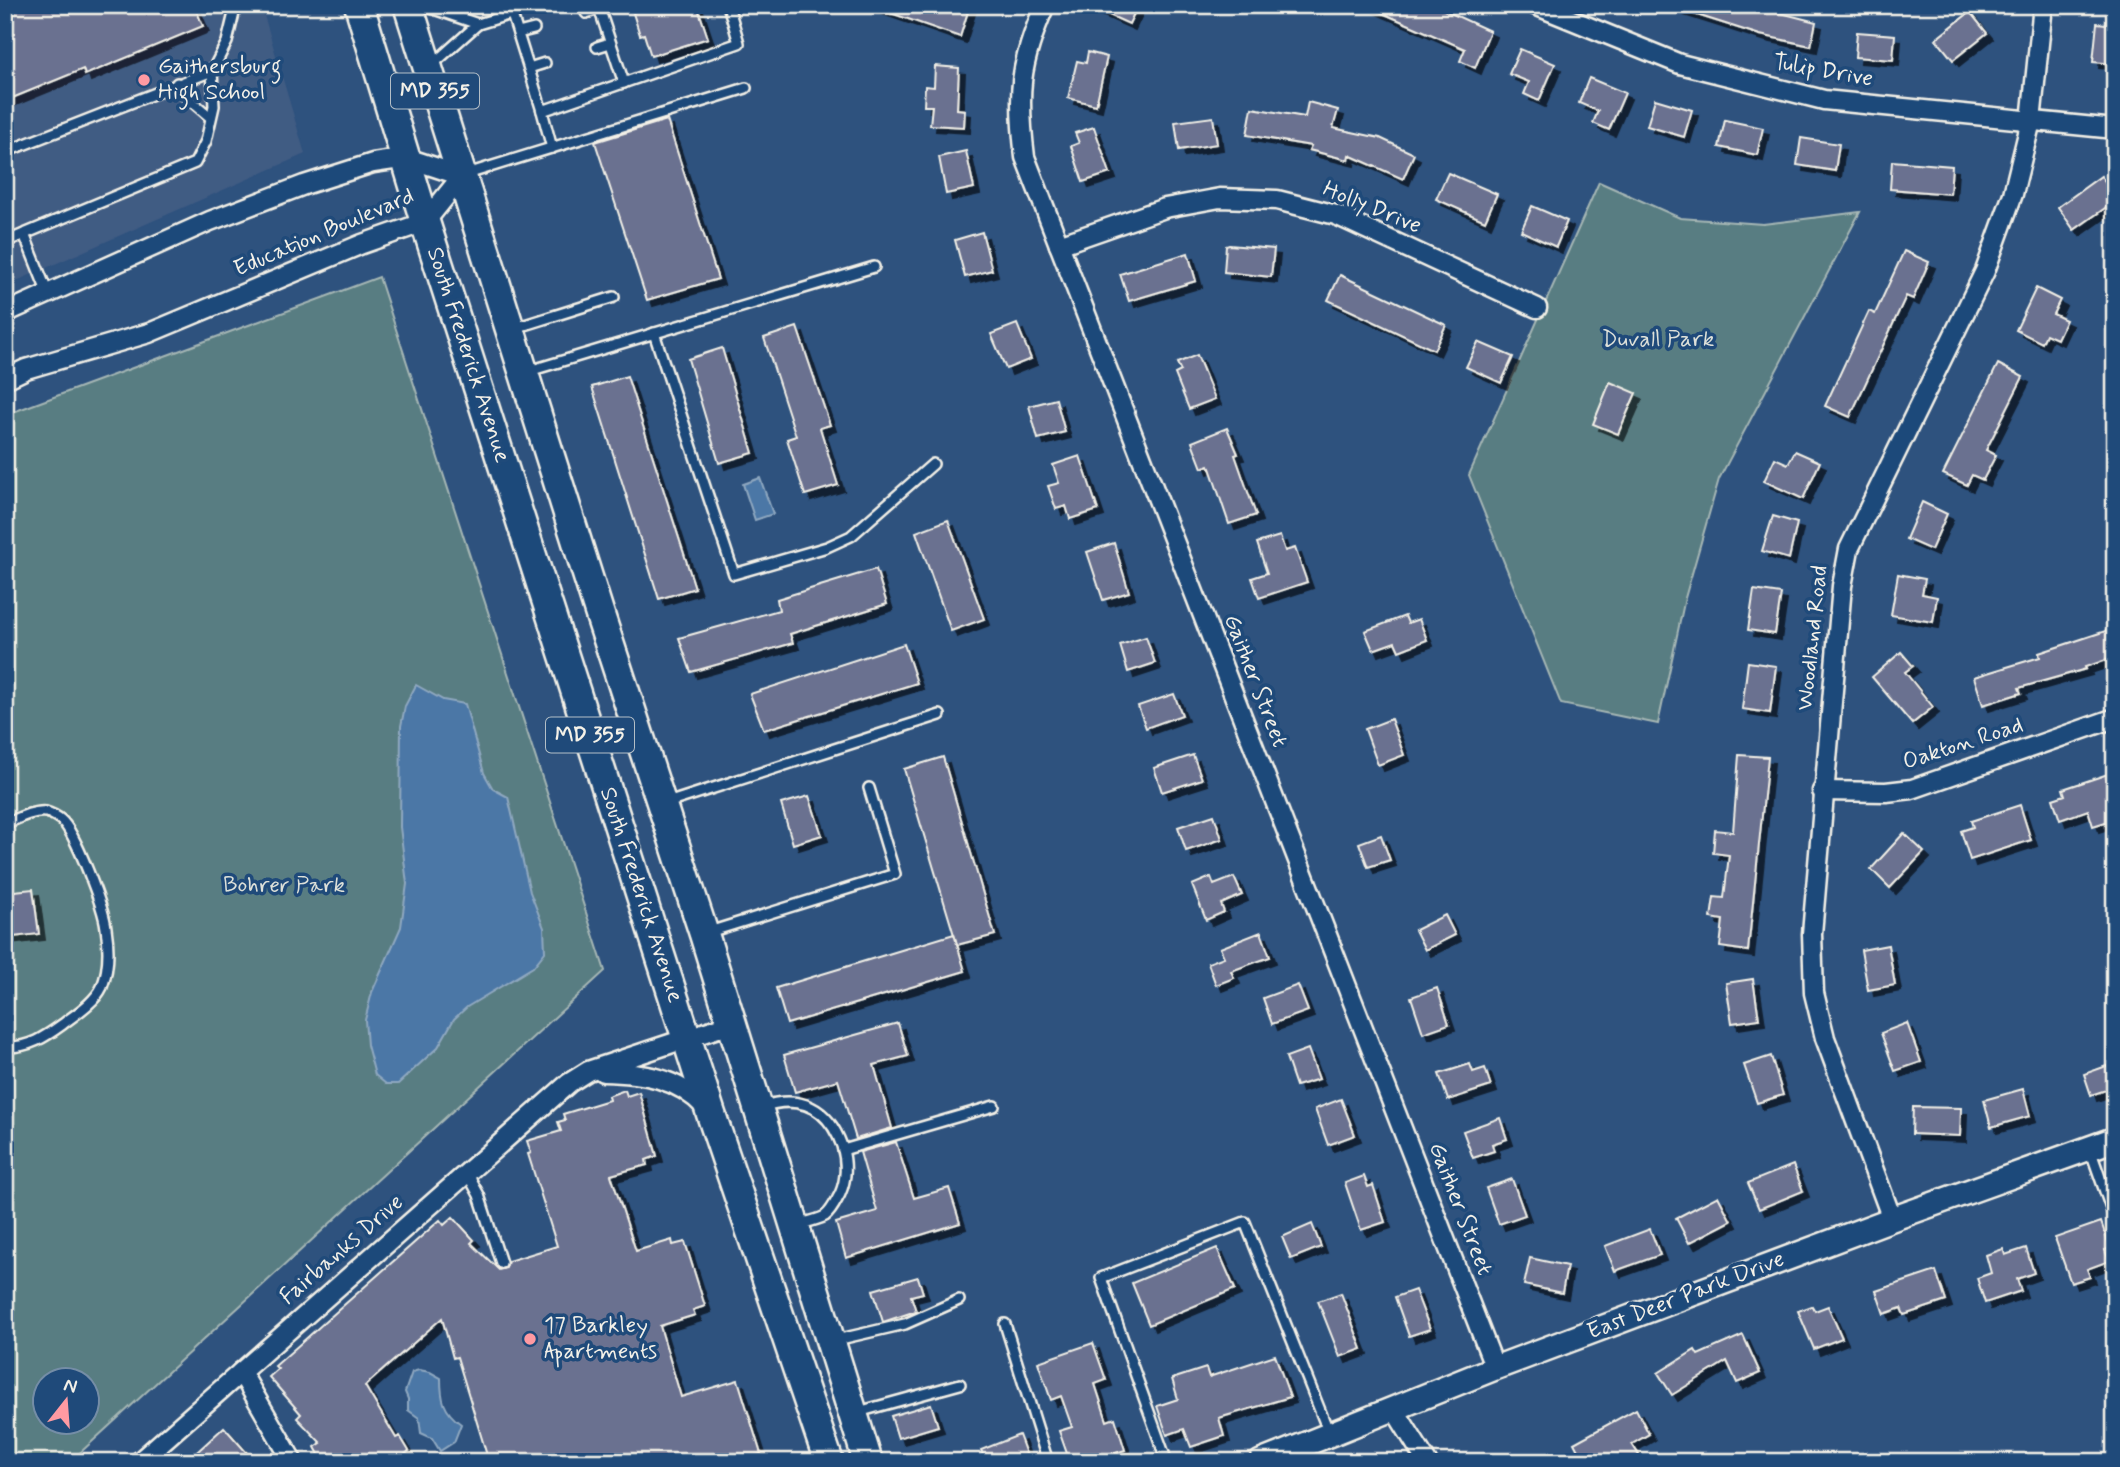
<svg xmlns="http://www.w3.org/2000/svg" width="2120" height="1467" viewBox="0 0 2120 1467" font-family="Mynerve,sans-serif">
	<defs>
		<filter id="shadow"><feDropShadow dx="6" dy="6" stdDeviation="0" flood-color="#0009"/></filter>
	</defs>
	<rect width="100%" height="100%" fill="#2e527e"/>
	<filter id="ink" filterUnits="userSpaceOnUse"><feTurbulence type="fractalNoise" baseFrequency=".0143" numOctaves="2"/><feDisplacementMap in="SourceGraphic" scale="14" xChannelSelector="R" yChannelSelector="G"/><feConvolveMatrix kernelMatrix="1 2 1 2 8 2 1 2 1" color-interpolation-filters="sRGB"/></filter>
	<g filter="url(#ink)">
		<polygon fill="#405b83" points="5,5 261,5 305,154 5,286"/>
		<g fill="#597d82" stroke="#a6b7b5" stroke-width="2" fill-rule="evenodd">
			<polygon points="1599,182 1680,218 1763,224 1860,212 1719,479 1685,598 1658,724 1561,704 1469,475"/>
			<path d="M379,277L605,971L70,1462H5V415ZM46,1380H88V1422H46Z"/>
		</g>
		<g fill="#4b77a6" stroke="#8fa8c0" stroke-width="2">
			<polygon points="760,478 773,514 755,520 743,484"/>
			<polygon points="416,685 443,700 465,704 484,773 493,789 508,797 530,892 544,928 545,952 533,967 467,1007 454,1019 438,1047 398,1084 386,1084 375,1075 367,1045 365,1020 372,992 401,927 407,884 400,827 401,726 405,706"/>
			<path d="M419,1370L430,1372L441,1378C441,1399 443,1411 461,1424L454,1442L440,1451L432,1438L421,1433L419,1418L408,1410V1399L405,1392L412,1372Z"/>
		</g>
		<g fill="#6a7190" stroke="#f4f1e8" stroke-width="2" filter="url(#shadow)">
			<polygon points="5,5 194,5 203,26 85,75 83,69 5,101"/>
			<polygon points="635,5 697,5 708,38 651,56 644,34 640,35 633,13 637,11"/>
			<polygon points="877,5 970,5 960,37 876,8"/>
			<polygon points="1087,5 1138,5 1129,24"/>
			<polygon points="1364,5 1433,5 1490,31 1475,68 1460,61 1465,49"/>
			<polygon points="1678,5 1749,5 1816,22 1811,46 1760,35 1678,9"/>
			<polygon points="1970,12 1987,33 1953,60 1936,39"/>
			<polygon points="2097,23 2115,25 2115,64 2093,62"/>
			<polygon points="1857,32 1895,35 1893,60 1855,57"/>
			<polygon points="1520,49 1555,64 1539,101 1524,94 1529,82 1509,74"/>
			<polygon points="1088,52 1107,57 1096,105 1068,98 1077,61 1086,63"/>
			<polygon points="935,66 959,68 957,109 965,110 964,127 930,125 932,106 924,106 925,86 934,87"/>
			<polygon points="1589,78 1625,93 1609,130 1593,123 1598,111 1579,103"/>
			<polygon points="1655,99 1692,110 1684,137 1647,126"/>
			<polygon points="1308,102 1338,110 1333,128 1380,138 1414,154 1403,179 1349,155 1348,160 1309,150 1311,146 1247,135 1252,108 1305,117"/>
			<polygon points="1213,117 1217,144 1179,150 1175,122"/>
			<polygon points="667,120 718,279 647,300 595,142"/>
			<polygon points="1725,120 1763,128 1757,155 1719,147"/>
			<polygon points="1094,127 1110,173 1083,182 1071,146 1079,143 1075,133"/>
			<polygon points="1801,138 1839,144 1835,171 1797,165"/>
			<polygon points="966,151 974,188 946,194 939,157"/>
			<polygon points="1892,161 1952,166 1950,194 1890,189"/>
			<polygon points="1448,173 1497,194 1485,221 1436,199"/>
			<polygon points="2101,176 2115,195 2115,201 2074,230 2058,207"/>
			<polygon points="1532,206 1567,221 1556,247 1521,231"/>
			<polygon points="982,232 992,270 965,277 955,240"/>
			<polygon points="1229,245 1274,249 1271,277 1224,272 1226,246"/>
			<polygon points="1904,251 1929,262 1913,299 1906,296 1850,417 1825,406 1869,311 1875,314"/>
			<polygon points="1188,253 1196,281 1129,301 1120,274"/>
			<polygon points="1340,275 1446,325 1434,350 1328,300"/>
			<polygon points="2036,288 2060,300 2053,314 2066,320 2057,339 2046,334 2042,343 2016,330"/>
			<polygon points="1017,324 1031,359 1006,369 991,334"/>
			<polygon points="797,327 830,425 820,428 838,485 805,495 787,439 796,436 764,338"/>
			<polygon points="1478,342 1513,357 1501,383 1466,367"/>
			<polygon points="722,348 753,453 719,463 688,359"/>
			<polygon points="1197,355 1215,399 1189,409 1175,374 1181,371 1177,363"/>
			<polygon points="1998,364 2023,377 1986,450 1996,455 1983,480 1972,475 1967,485 1943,474"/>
			<polygon points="627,376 695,588 659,599 592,387"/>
			<polygon points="1610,382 1636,393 1618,434 1593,424"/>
			<polygon points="1056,399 1065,432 1038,439 1029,406"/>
			<polygon points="1227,428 1238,454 1235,455 1256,515 1229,524 1209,465 1202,468 1192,442"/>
			<polygon points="1795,451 1820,462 1803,499 1764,481 1775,458 1788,464"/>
			<polygon points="1080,456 1098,510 1070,519 1066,506 1056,509 1048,486 1059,483 1053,465"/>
			<polygon points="1922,502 1947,514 1931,550 1906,539"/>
			<polygon points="1773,516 1797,523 1789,559 1762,551"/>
			<polygon points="948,520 984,619 951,631 916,532"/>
			<polygon points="1280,536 1285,551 1295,548 1307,582 1259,598 1252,578 1267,573 1257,543"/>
			<polygon points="1114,543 1129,592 1103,600 1087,552"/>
			<polygon points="876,569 887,604 790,634 793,643 691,672 679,638 779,610 777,599"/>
			<polygon points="1898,574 1925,579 1922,594 1937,597 1933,622 1891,615"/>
			<polygon points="1754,590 1781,594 1775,634 1748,630"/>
			<polygon points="1405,616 1408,623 1419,619 1427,640 1399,651 1395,642 1373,650 1365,631"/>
			<polygon points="2115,628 2115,657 2085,667 2086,669 2019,688 2021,693 1983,705 1974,677 2040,657 2039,653"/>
			<polygon points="1146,637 1155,663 1128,672 1120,645"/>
			<polygon points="904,644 917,683 764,730 750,694"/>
			<polygon points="1901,652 1913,666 1905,672 1933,707 1912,724 1872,677"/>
			<polygon points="1748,662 1776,666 1770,713 1742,709"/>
			<polygon points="1174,694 1182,715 1146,728 1138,706"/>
			<polygon points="1391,719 1404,755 1378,765 1365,729"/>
			<polygon points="1193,755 1202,779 1162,792 1154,768"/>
			<polygon points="1739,755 1768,757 1748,951 1720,947 1723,920 1711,918 1714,897 1724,898 1729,855 1713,853 1715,830 1733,832"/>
			<polygon points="943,757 995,935 957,945 904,769"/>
			<polygon points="2111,773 2115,783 2115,819 2093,826 2088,810 2060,820 2053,799 2065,795 2063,789"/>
			<polygon points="809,796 822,835 793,844 781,804"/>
			<polygon points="2020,805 2031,840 1970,860 1961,831 1973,827 1971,821"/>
			<polygon points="1214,815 1222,839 1186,851 1178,827"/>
			<polygon points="1904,833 1924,852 1890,888 1871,869"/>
			<polygon points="1381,835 1390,860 1368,867 1359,843"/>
			<polygon points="1211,877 1214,885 1234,877 1242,895 1221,904 1224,912 1206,920 1192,885"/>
			<polygon points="33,889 39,934 5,938 5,892"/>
			<polygon points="1445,915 1455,935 1425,950 1415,930"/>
			<polygon points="1261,932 1270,957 1231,971 1234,978 1216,985 1208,963 1224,957 1220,948"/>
			<polygon points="954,934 965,971 787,1024 776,988"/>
			<polygon points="1888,945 1895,985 1868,990 1861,950"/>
			<polygon points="1753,979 1759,1019 1732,1023 1726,983"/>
			<polygon points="1298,985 1308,1011 1272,1024 1263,998"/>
			<polygon points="1437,988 1449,1024 1423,1033 1411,997"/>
			<polygon points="898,1023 908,1056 874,1065 892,1128 856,1139 838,1080 795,1092 784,1055"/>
			<polygon points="1907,1023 1921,1062 1895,1071 1881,1033"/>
			<polygon points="1308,1049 1319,1079 1296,1086 1286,1057"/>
			<polygon points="1771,1056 1783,1095 1757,1103 1744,1065"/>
			<polygon points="2115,1063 2115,1087 2091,1095 2084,1074"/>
			<polygon points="1470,1064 1473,1072 1485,1068 1491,1086 1448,1100 1439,1074"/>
			<polygon points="2023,1089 2030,1116 1991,1127 1984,1100"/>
			<polygon points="625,1090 627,1096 639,1092 657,1156 646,1160 647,1165 611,1175 636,1251 672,1240 673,1245 685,1242 705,1306 693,1310 695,1315 660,1326 681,1397 738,1380 761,1454 734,1462 489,1462 457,1357 453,1358 442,1318 365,1386 396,1438 400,1436 409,1451 404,1455 408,1462 323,1462 315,1447 321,1443 297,1418 301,1414 269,1377 278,1369 275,1366 440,1220 444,1225 453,1217 474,1240 471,1243 499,1270 506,1268 508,1261 557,1246 528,1154 531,1153 527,1141 561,1131 558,1122 565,1120 563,1114 609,1100 608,1096"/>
			<polygon points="1341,1099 1355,1135 1328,1145 1315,1109"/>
			<polygon points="1913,1107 1961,1108 1960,1136 1912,1134"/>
			<polygon points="1500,1118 1507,1139 1492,1144 1494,1151 1473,1158 1463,1131"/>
			<polygon points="896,1142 914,1198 949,1188 960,1223 846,1258 836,1223 877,1211 860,1152"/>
			<polygon points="1793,1165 1803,1191 1759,1209 1748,1183"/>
			<polygon points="1364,1176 1368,1187 1373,1185 1385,1222 1361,1230 1345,1183"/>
			<polygon points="1512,1179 1525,1215 1499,1224 1486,1188"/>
			<polygon points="1718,1196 1731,1221 1689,1243 1676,1218"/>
			<polygon points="2101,1222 2110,1248 2105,1250 2109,1261 2087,1269 2090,1277 2071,1283 2055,1238"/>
			<polygon points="1312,1224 1321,1247 1291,1259 1282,1237"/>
			<polygon points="1650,1229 1660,1255 1615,1271 1605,1246"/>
			<polygon points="1217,1248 1235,1289 1149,1325 1132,1283"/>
			<polygon points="2026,1248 2034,1273 2017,1279 2021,1291 1985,1303 1977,1278 1991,1273 1986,1255 2003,1249 2005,1255"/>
			<polygon points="1530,1258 1567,1266 1562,1293 1524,1285"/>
			<polygon points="1936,1271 1946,1301 1904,1315 1901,1308 1884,1314 1876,1291"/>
			<polygon points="918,1277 923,1293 911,1296 916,1311 883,1322 873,1290"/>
			<polygon points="1415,1290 1430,1329 1409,1336 1395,1297"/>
			<polygon points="1341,1293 1362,1349 1340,1357 1318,1301"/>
			<polygon points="1812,1306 1815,1311 1828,1306 1842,1338 1814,1349 1798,1311"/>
			<polygon points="1743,1335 1760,1373 1737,1383 1727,1361 1672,1395 1658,1373 1695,1350 1698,1355"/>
			<polygon points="1093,1343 1106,1380 1095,1384 1107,1421 1115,1418 1125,1450 1089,1462 1070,1462 1059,1431 1072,1427 1061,1396 1051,1400 1038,1362"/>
			<polygon points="1275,1355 1290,1397 1219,1418 1224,1436 1191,1447 1184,1429 1167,1435 1157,1406 1178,1399 1172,1379 1206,1368 1209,1377"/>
			<polygon points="931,1404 938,1426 898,1438 891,1416"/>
			<polygon points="1636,1409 1649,1434 1632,1444 1639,1455 1627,1462 1584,1462 1574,1443"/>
			<polygon points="224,1427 255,1462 186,1462 210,1440"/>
			<polygon points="1019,1435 1029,1462 986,1462 981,1450"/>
		</g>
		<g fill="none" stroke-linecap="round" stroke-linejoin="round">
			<defs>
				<g id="service">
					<polyline points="422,5 478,24 431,66"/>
					<polyline points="509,5 542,111 739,43 728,5"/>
					<polyline points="598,5 624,83"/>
					<polyline points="586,13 599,9"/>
					<polyline points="478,24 511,14"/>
					<polyline points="518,33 534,29"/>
					<polyline points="597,47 610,43"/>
					<polyline points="529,68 545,63"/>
					<polyline points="177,83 182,93 210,117"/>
					<polyline points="542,111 552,148"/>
					<polyline points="5,152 212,71"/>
					<polyline points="467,174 746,88"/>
					<polyline points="24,234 48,294"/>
					<polyline points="5,242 195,163 206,141 214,106 212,71 227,42 236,5"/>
					<polyline points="512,329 614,297"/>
					<polyline points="654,333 734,574 827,547 851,536 933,464"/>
					<polyline points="529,371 874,267"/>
					<polyline points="664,804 940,715"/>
					<path d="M5,824C17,819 33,810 46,812C50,813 58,817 61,820C75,831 104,909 106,928C109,947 109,969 102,987C95,1002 76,1014 63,1024C45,1037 29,1048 5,1047"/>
					<polyline points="709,932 895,874 869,788"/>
					<path d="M761,1107C800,1094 828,1107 842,1146C847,1163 847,1178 840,1194C836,1201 832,1211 825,1216C818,1220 807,1222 799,1224"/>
					<polyline points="2090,1149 2115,1220"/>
					<polyline points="843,1150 994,1106"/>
					<polyline points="467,1173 479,1195 501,1263"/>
					<polyline points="1005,1324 1048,1462"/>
					<polyline points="836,1340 905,1324 959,1300"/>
					<polyline points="858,1412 960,1384"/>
					<polyline points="1167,1462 1101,1278 1245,1222 1329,1433"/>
				</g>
				<g id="minor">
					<path d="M1045,5C1019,65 1017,93 1025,157L1495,1368"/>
					<polyline points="1535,5 1680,64 1824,100 2115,129"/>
					<polyline points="1059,245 1165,208 1220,198 1277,200 1336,215 1537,308"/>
					<polyline points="5,313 210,221 304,185 373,163 407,158 462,176 425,222 362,244 149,333 26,369 5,379"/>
					<polyline points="1822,791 1886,792 1912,789 2115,718"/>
					<path d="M603,1072C642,1073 677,1077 705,1107"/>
					<polyline points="1892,1219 1825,1038 1814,993 1812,934 1842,586 1849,549 1985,271 2013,194 2031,121 2043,5"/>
					<polyline points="241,1372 293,1462"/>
					<polyline points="1394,1409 1427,1462"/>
					<polyline points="139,1462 569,1083 588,1071 730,1024"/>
				</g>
				<polyline id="tertiary" points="1261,1462 1495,1368 1892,1219 2115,1139"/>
				<g id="primary">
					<polyline points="359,5 425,222 711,1114 829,1462"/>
					<polyline points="408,5 599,612 704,934 868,1462"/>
				</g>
			</defs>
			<use href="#service" stroke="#f4f1e8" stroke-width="14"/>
			<use href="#minor" stroke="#f4f1e8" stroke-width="23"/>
			<use href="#tertiary" stroke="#f4f1e8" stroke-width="28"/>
			<use href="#primary" stroke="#f4f1e8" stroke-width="33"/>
			<use href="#service" stroke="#1f4a7a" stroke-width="9"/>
			<use href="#minor" stroke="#1f4a7a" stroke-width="18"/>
			<use href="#tertiary" stroke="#1f4a7a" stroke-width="23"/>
			<use href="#primary" stroke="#1f4a7a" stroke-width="28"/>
		</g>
	</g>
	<g fill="#ff9aa2" stroke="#1f4a7a" stroke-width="2.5">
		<circle cx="144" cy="80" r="7"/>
		<circle cx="530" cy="1339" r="7"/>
	</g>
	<g text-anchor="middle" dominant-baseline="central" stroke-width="7" stroke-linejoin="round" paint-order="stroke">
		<g fill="#1f4a7a" stroke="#b4bfc7" stroke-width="2">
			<rect x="391" y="73.5" width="88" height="35" rx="5"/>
			<rect x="546" y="717.5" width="88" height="35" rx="5"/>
		</g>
		<g font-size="21" font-weight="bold" fill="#f4f1e8">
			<text x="435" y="91">MD 355</text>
			<text x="590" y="735">MD 355</text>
		</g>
		<g font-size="23" fill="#f4f1e8" stroke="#1f4a7a" text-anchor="start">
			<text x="158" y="67">Gaithersburg<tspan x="158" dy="26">High School</tspan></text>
			<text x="544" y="1326">17 Barkley<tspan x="544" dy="26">Apartments</tspan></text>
		</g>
		<g font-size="23" fill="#f4f1e8" stroke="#1f4a7a">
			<text transform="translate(1823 71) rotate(10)">Tulip Drive</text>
			<text transform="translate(1372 208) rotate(22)">Holly Drive</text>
			<text transform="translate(324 233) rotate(-23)">Education Boulevard</text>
			<text transform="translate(468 355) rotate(72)">South Frederick Avenue</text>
			<text transform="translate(1813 638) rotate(-84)">Woodland Road</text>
			<text transform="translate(1255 681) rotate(69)">Gaither Street</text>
			<text transform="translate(1963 744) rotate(-18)">Oakton Road</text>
			<text transform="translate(641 895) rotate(72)">South Frederick Avenue</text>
			<text transform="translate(1460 1209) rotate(69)">Gaither Street</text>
			<text transform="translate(342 1250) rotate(-41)">Fairbanks Drive</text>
			<text transform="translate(1686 1296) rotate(-21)">East Deer Park Drive</text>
		</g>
		<g font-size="23" fill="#dde0d9" stroke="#1f4a7a">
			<text x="1658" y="340">Duvall Park</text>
			<text x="284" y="886">Bohrer Park</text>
		</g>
	</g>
	<rect width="2120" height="1467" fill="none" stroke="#1f4a7a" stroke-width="28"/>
	<rect x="14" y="14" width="2092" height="1439" fill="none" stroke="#f4f1e8" stroke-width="2.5" filter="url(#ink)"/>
	<g transform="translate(66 1401) rotate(17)"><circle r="33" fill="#1f4a7a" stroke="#748da6" stroke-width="2"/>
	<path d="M0-5L12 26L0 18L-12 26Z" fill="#ff9aa2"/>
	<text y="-10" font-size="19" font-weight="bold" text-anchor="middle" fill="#f4f1e8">N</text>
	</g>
</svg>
